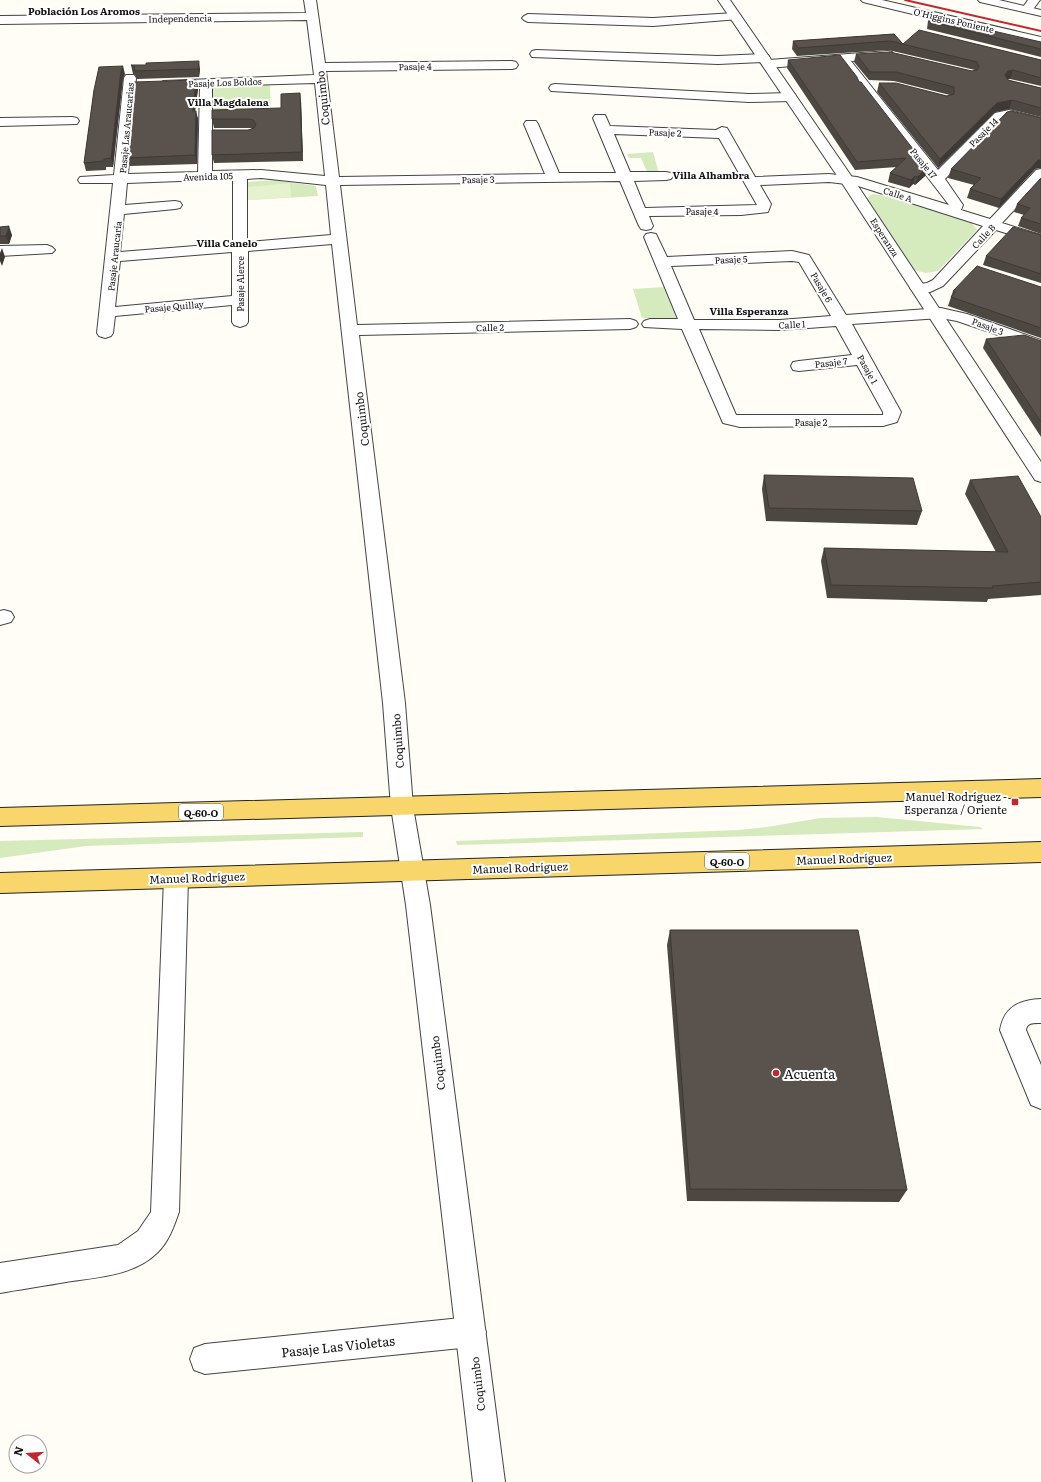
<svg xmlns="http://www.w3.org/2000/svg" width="1041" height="1482" viewBox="0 0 1041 1482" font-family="Literata,serif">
	<rect width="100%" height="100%" fill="#fffdf5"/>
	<g fill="#d5ebbd">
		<polygon points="270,85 271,115 213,118 212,86"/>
		<polygon points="653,152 659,173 648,174 641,158 629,158 627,154"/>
		<polygon points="275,180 316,186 318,196 248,200 247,182"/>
		<polygon points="874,194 885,196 971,222 977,230 938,271 926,273 914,270 911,267 867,199 870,195"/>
		<polygon points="664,287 676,318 642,318 633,289"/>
		<polygon points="877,817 980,827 983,829 457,845 456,841 739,830 767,827 820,818"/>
		<polygon points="363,832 363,837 86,846 0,858 0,841"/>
	</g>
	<polygon fill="#e6f2cf" points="290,183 291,197 248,200 248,187"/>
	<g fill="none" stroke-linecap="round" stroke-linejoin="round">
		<defs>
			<g id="minor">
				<path d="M304,0H316L325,63L512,61L516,62L518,65L516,68L512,69L326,71L339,177L545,174L524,124L526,121H536L538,124L559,173H616L593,118L595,115H605L610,126L716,130L722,127L727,128L755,177L829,174L857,177L949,205L839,62L768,68L764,67L762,64L763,62L718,64L532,57L530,54L532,51L536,50L718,56L764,54L768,55L770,58L769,60L888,51L892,52L894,55L892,58L888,59L851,61L938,170L995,113L1009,110L1041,118V126L1009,118L1004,119L945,179L963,205L961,210L990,219L1036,170L1041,169V181L1002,223L1041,235V244L996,230L943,286L930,292L918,293L913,291L910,288L913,285L927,283L933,280L983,226L855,185L829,182L760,185L771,204L768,212L741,215L649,216L653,226L651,229L646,230L641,229L639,226L620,181L340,185L357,325L630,319L636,321L638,324L636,327L630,329L359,335L405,703L413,807L410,814L402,816L394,814L391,807L383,703L332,244L248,251V322L246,325L240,327L234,325L232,322V305L115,316L113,333L111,336L105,338L99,336L97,333L113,183H80L78,180L80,177L114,175L124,78L126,75H134L136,78L128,174L198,172L200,87L167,88L163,87L161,84L163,81L314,75L307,20L0,24V16L306,13ZM315,83L325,176L261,170L212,171V86ZM614,134L719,138L757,205L645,208L634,181L666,180L671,179L673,176L671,173L666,172H630ZM261,178L326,185L331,235L247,242V179ZM233,179V243L120,252L124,214L175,209L180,208L182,205L180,202L175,201L125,205L127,183ZM232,252V296L115,307L120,261Z"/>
				<polygon points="1028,0 1040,0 1031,12 1023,12 1021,10"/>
				<polygon points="735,13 739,15 741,17 739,19 653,26 528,22 524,20 522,18 524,16 528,14 653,18"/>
				<polygon points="555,84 749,94 790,93 795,94 796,97 795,100 790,101 749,102 551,91 549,88 551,85"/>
				<polygon points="72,117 77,118 79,121 77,124 0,126 0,118"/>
				<path d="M651,233L656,234L667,257L792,251L809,255L846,315L941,308L967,314L1041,340V350L957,321L941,318L852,324L901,412L897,422L883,426L740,427L723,423L682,329L644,327L642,324L644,321L650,319H678L644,237L646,234ZM792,261L799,262L831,316L780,320H694L671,266ZM836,326L852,355L799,361L793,362L791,366L793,370L799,371L857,365L883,412V415H736L699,329L780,330Z"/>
				<polygon points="47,245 52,247 55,250 52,253 0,256 0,246"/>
				<polygon points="4,610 11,612 14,617 11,622 0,625 0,611"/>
				<path d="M176,868L184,871L188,878L179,1212C174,1226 169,1241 158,1252C134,1276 98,1277 66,1282C44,1286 22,1289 0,1293V1263L118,1245L138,1231L151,1212L164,878L168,871Z"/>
				<path d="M1041,999V1023C1035,1023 1027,1022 1026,1030L1041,1065V1109L1031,1105L1000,1030C1004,1007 1019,1000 1041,999Z"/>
				<polygon points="471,1317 482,1321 486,1332 482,1343 471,1347 205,1374 194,1370 190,1359 194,1348 205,1344"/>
			</g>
			<g id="tertiary">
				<polygon points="718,0 730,0 854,180 1041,462 1041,482 1035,480 840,180"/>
				<polygon points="861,0 882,0 1041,37 1041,45 867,3 863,2"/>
				<polygon points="978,0 999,0 1041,10 1041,16 980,2"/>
				<polygon points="402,798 410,800 413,807 430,905 505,1482 473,1482 406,905 391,807 394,800"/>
			</g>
			<g id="primary">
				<polygon points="1041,779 1041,797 0,826 0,808"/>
				<polygon points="1041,842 1041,862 0,893 0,873"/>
			</g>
		</defs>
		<use href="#minor" stroke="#444" stroke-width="2"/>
		<use href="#tertiary" stroke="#444" stroke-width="2"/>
		<use href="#primary" stroke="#222" stroke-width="2"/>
		<use href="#minor" fill="#fff" fill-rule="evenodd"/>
		<use href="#tertiary" fill="#fff" fill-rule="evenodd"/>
		<use href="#primary" fill="#f9d66b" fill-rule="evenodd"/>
		<polyline stroke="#c4262e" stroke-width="2" points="905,0 1041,31"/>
	</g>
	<g fill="#4d4742">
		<polygon points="928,21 1041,42 1041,57 927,29"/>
		<polygon points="894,34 903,44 1041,60 1041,86 1010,79 1007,79 1008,80 1041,88 1041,117 1009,109 995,112 938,168 877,92 879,83 947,96 950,95 894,81 869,80 854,62 856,54 972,71 975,70 888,50 797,56 792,49 793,41"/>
		<polygon points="788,60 859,82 927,167 925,176 915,185 913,184 909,188 888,182 890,173 897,167 855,170 787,68"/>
		<polygon points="131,65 200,69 199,77 137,79 135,75 133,74"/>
		<polygon points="125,74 123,78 113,167 106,167 106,170 86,171 84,163 94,90"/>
		<polygon points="196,80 198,89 195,111 198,119 197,164 130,166 128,158"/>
		<polygon points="301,101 303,161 214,163 212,155 248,130 254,128 214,128 212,119 281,108"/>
		<polygon points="951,169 1035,169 999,208 967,198 970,189 974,185 948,178"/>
		<polygon points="1041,178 1041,234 1018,226 1021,218 1024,215 1014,212 1017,204"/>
		<polygon points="0,227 12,235 9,244 0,244"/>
		<polygon points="1041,235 1041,283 983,265 986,256"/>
		<polygon points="1041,287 1041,338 948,306 953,291"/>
		<polygon points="986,339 1041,341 1041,437 983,348"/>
		<polygon points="764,475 922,511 917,525 766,521 762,489"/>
		<polygon points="970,480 1041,517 1041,595 988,599 987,602 827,598 821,561 824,548 996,552 965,494"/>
		<polygon points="670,930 907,1190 899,1202 687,1201 667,945"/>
	</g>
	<g fill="#3f3936">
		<polygon points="199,61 200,69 199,77 198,69"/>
		<polygon points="123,66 125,74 123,78 113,167 111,158 121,70"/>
		<polygon points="1013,70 1010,79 1006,80 1005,75 1008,71"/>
		<polygon points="196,80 198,89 194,119 193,111"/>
		<polygon points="300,93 301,101 303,161 302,152"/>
		<polygon points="1012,100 1009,109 995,112 938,168 940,159 997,103"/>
		<polygon points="196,111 198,119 197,164 195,155"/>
		<polygon points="1038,160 1041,160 1041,168 1035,169 999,208 1001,199"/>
		<polygon points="927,167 925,176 915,185 918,177"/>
		<polygon points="915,176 913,184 909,188 911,180"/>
		<polygon points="9,226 12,235 9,244 6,236"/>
		<polygon points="2,248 5,257 2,266 0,261 0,253"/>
	</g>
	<g fill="#5a524d" stroke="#3f3936">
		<polygon points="933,17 1041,42 1041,49 928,21"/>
		<polygon points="919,30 1041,60 1041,78 1013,70 1008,71 1005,75 1008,80 1041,88 1041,108 1012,100 997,103 940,159 879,83 896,83 947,96 954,94 954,87 896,72 870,72 856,54 890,52 972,71 977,70 979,67 977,62 890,41 798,48 793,41 894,34 903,44"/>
		<polygon points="840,55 857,77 859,82 861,82 927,167 918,177 915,176 911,180 890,173 906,158 857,162 788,60"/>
		<polygon points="199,61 198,69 135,71 134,66 131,65 146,65 146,63"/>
		<polygon points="123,66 121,70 111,158 104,159 104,161 84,163 94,90 99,67"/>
		<polygon points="196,80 193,111 196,111 195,155 128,158 134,82"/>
		<polygon points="300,93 302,152 212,155 212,130 248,130 254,128 256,124 253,120 248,119 212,119 212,110 281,108 281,94"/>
		<polygon points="1011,111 1041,118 1041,160 1038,160 1001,199 970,189 981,178 951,169 1007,112"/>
		<polygon points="1041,178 1041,224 1021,218 1030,208 1017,204"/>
		<polygon points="9,226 6,236 0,236 0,227"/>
		<polygon points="1013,227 1041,235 1041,274 986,256"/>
		<polygon points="977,266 1041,287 1041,328 951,297 955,292 953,291"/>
		<polygon points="1024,335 1041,341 1041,422 986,339"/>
		<polygon points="764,475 913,478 922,511 769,508"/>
		<polygon points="1018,476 1041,517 1041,582 992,586 993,588 831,585 824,548 1008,552 970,480"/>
		<polygon points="670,930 858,930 907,1190 690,1189"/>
	</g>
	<g fill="#c4262e" stroke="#fff" stroke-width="1.5">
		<rect x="1011" y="798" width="8" height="8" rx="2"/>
		<circle cx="776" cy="1073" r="4"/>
	</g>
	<g text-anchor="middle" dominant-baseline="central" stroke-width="4" stroke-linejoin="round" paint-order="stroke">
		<g font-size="9" fill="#111" stroke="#fff">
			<text transform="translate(180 18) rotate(-1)">Independencia</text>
			<text transform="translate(954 20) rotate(13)">O'Higgins Poniente</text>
			<text transform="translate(415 66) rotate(-1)">Pasaje 4</text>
			<text transform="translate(225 82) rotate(-2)">Pasaje Los Boldos</text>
			<text transform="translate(126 128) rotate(-85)">Pasaje Las Araucarias</text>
			<text transform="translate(665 132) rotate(2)">Pasaje 2</text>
			<text transform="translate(983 132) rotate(-45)">Pasaje 14</text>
			<text transform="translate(924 163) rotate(51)">Pasaje 17</text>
			<text transform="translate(208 176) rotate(-2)">Avenida 105</text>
			<text transform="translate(478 179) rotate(-1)">Pasaje 3</text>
			<text transform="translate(898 194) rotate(18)">Calle A</text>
			<text x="702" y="211">Pasaje 4</text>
			<text transform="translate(983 236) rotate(-47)">Calle B</text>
			<text transform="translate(885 237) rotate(57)">Esperanza</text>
			<text transform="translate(114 256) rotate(-84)">Pasaje Araucaria</text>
			<text transform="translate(731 259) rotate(-3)">Pasaje 5</text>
			<text transform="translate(240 284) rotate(-90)">Pasaje Alerce</text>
			<text transform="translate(822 287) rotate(60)">Pasaje 6</text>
			<text transform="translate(174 306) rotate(-5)">Pasaje Quillay</text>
			<text transform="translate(792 324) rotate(-3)">Calle 1</text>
			<text transform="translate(988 326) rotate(20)">Pasaje 3</text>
			<text transform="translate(490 327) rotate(-1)">Calle 2</text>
			<text transform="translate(831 362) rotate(-6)">Pasaje 7</text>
			<text transform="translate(868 369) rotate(61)">Pasaje 1</text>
			<text x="811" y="422">Pasaje 2</text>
		</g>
		<g font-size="10" font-weight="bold" fill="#111" stroke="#fff">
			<text x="84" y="10">Población Los Aromos</text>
			<text x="228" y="101">Villa Magdalena</text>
			<text x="711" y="174">Villa Alhambra</text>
			<text x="227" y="242">Villa Canelo</text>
			<text x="749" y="310">Villa Esperanza</text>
		</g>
		<g fill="#fff" stroke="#585858" stroke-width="1">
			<rect x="179" y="804" width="44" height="16" rx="3"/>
			<rect x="705" y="853" width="44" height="16" rx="3"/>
		</g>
		<g font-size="10" font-weight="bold" fill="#111">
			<text x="201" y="812">Q-60-O</text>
			<text x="727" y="861">Q-60-O</text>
		</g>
		<g font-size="11" fill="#111" stroke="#fff">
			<text transform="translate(322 98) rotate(-96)">Coquimbo</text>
			<text transform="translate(361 419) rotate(-97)">Coquimbo</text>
			<text transform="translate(397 741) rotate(-94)">Coquimbo</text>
			<text transform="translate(844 858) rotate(-2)">Manuel Rodríguez</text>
			<text transform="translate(520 867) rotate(-2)">Manuel Rodríguez</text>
			<text transform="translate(197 877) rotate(-2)">Manuel Rodríguez</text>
			<text transform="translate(437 1063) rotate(-97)">Coquimbo</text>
			<text transform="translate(477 1384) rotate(-97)">Coquimbo</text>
		</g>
		<g font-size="11" fill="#111" stroke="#fff" text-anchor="end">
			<text x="1007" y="796">Manuel Rodríguez -<tspan x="1007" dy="13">Esperanza / Oriente</tspan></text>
		</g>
		<g font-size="13" fill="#111" stroke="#fff" text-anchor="start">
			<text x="784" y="1073">Acuenta</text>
		</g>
		<g font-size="13" fill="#111" stroke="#fff">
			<text transform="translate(338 1346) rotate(-6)">Pasaje Las Violetas</text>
		</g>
	</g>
	<g transform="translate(28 1454) rotate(287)"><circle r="19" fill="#ffffff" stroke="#a0a0a0"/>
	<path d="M0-3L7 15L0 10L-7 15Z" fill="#c4262e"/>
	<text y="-6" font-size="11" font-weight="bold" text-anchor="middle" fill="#111111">N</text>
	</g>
</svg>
